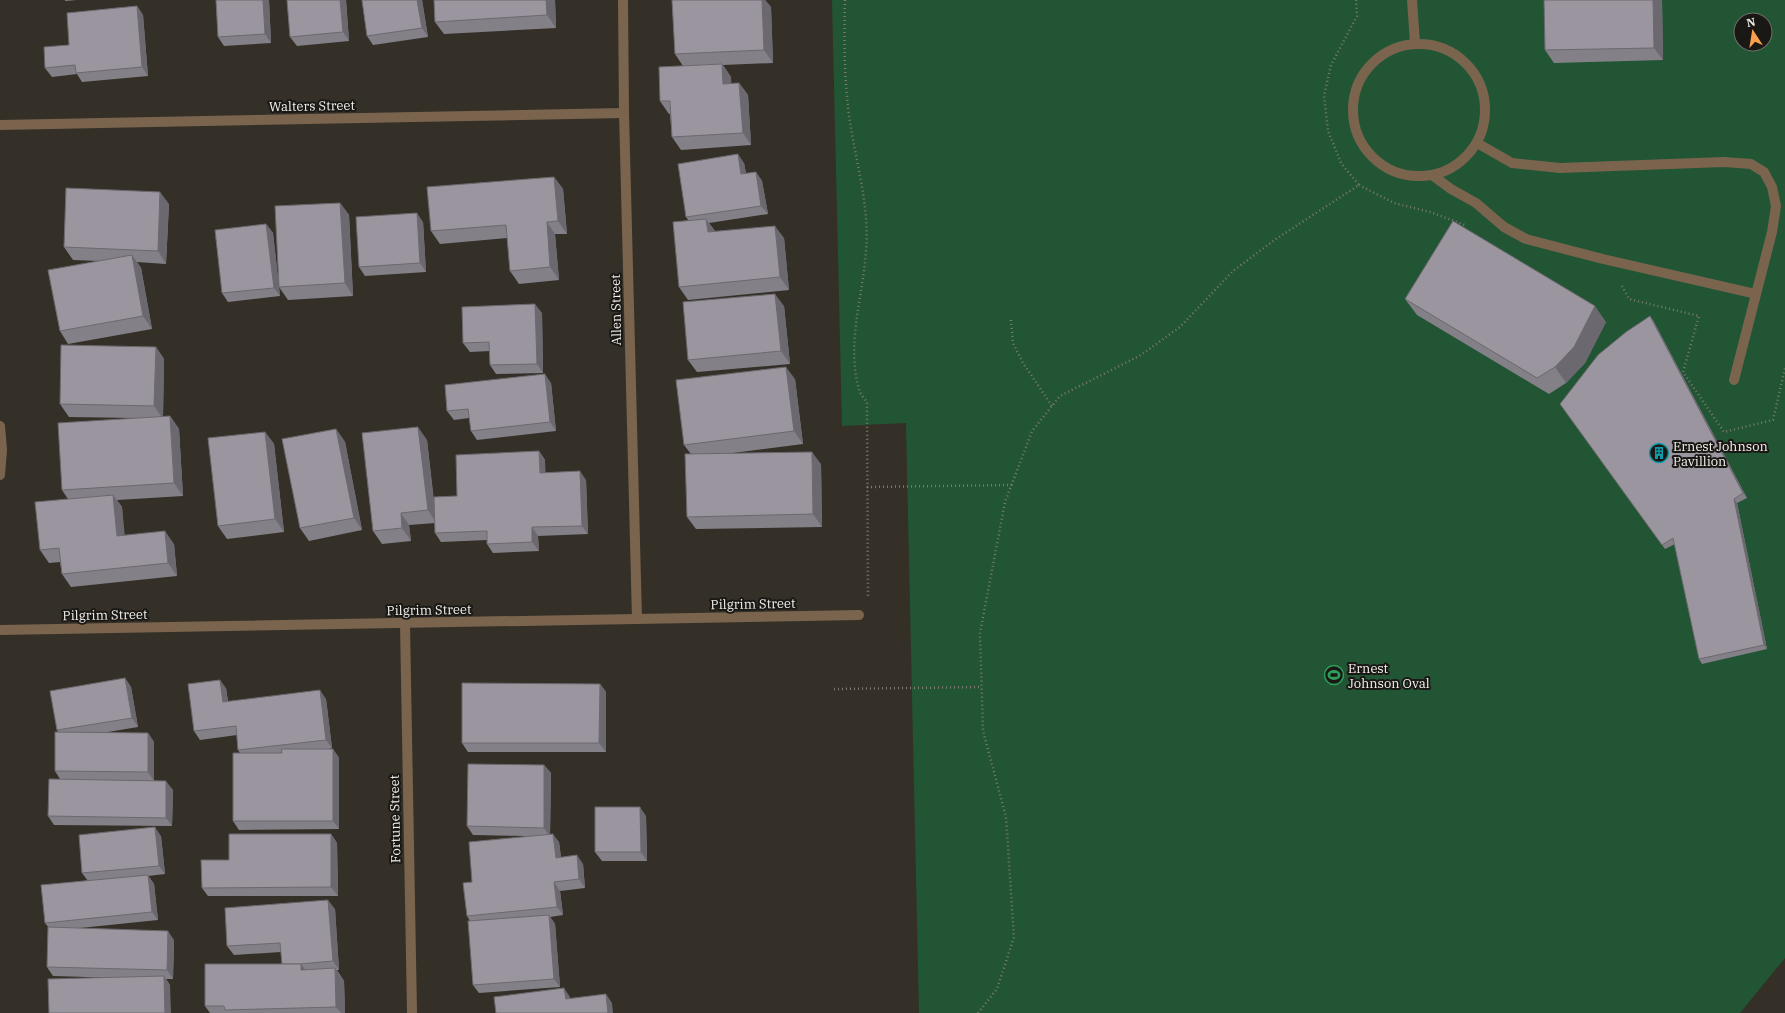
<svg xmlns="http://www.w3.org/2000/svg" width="1785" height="1013" viewBox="0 0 1785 1013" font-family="'IBM Plex Serif',serif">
	<rect width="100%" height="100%" fill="#343028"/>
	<path fill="#215534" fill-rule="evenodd" d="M832,0H1785V958L1740,1013H919L906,423L842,426ZM1741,20H1765V44H1741Z"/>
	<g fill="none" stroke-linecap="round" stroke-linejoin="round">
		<g stroke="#7c7972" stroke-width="2.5" stroke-dasharray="1 3" stroke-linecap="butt">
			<path d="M845,0C844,38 844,77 849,115C855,160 870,205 866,251C863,297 846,344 859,389C860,394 864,398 867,402L868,596"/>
			<polyline points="1359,185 1394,203 1430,212 1465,225"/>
			<polyline points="1622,286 1629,299 1699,316 1683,372 1724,432 1773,420 1785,368"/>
			<polyline points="1011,320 1013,343 1023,363 1052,406"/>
			<polyline points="867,487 1012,485"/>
			<polyline points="834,689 982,687"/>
			<polyline points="978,1013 997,989 1014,937 1006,817 983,731 980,633 1005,502 1032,431 1060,396 1141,355 1180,327 1233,271 1276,239 1359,185 1341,163 1328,131 1324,96 1331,65 1357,16 1356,0"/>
		</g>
		<g stroke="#7a644e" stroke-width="10">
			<polyline points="1412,0 1415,43"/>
			<circle cx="1419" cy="110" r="66"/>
			<polyline points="1477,143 1512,163 1560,168 1724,162 1751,164 1764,172 1772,187 1776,206 1772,232 1734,380"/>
			<polyline points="1432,175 1451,189 1476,203 1504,227 1526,239 1603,259 1756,294"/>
		</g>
		<g stroke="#7a644e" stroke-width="10">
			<polyline points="623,0 624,113 637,619"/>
			<polyline points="0,125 624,113"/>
			<polyline points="405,624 412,1013"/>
			<polyline points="0,630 859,615"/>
		</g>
		<polyline stroke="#7a644e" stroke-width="10" points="0,426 2,450 0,475"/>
	</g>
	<g fill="#848088">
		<polygon points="65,0 77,0 65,1"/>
		<polygon points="216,0 269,0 271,43 224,46 218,37"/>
		<polygon points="287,0 346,0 349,41 297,46 290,37"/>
		<polygon points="362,0 422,0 428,37 373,45 367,36"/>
		<polygon points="434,0 555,0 556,28 444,34 435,22"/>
		<polygon points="672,0 765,0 771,7 773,63 723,65 731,77 731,83 739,83 748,95 751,145 681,150 672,137 670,114 669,114 660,101 683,66 675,54"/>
		<polygon points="1662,0 1663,60 1554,63 1545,50"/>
		<polygon points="137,6 143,15 148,76 82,82 77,74 52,77 45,68 69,45"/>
		<polygon points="744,163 746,174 756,172 762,181 768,214 709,223 715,231 784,238 789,290 688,300 679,287 689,221 686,217"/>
		<polygon points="554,177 563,189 567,234 555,234 559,280 519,284 510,271 507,238 440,244 431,231"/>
		<polygon points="340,203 349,215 353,296 288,300 279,287"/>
		<polygon points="169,204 166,264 137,262 141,268 152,329 68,344 60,331 99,261 73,260 64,247"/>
		<polygon points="423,222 426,272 365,276 359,267"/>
		<polygon points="266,224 273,233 280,296 228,302 222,293"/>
		<polygon points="1405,299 1606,322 1585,363 1566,383 1549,394 1417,315"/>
		<polygon points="784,306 790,364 697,372 688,360"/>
		<polygon points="542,313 543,373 496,374 490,365 490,351 470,352 463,343"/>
		<polygon points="1653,320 1747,498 1737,503 1767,649 1702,664 1699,659 1675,544 1665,549 1560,404"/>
		<polygon points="156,347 164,359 163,417 170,416 179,429 183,496 117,500 122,507 124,535 174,544 177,576 71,587 62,574 60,562 49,563 40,550 68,499 62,490 136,418 69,417 60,404"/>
		<polygon points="795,379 803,444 725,454 821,464 822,527 696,529 687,517 691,454 684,445"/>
		<polygon points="551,383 556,431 477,440 471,431 469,418 454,420 447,411"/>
		<polygon points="336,429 345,442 362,530 309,541 300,528"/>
		<polygon points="265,432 274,444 284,532 227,539 218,526"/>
		<polygon points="427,440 434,501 457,496 539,451 545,460 545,473 586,480 588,534 538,536 539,551 493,553 487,544 487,540 441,542 435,533 435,523 409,525 411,541 382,544 373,531"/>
		<polygon points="125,678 131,687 138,727 102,733 148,733 154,742 154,781 173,790 172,826 54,825 48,816 60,779 55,771 58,732 57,730"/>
		<polygon points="600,684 606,692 606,752 468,752 462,743"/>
		<polygon points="226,688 228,701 326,699 332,748 329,749 333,749 339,758 339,829 239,830 233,821 240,753 238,750 237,735 200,740 194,731"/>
		<polygon points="544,765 551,773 550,834 559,842 561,857 583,864 585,888 560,891 563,915 550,917 555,924 560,987 479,993 473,985 470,921 467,916 472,882 528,836 473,835 467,826"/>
		<polygon points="646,816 647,861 602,861 595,852"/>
		<polygon points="331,834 337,843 338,896 208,896 202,888"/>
		<polygon points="161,836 165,874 148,876 154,884 158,920 80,928 174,940 173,979 166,979 170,985 121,978 53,976 47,967 49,928 45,923 88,881 82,873"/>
		<polygon points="335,909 339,970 337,970 344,981 345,1013 210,1013 205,1006 282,964 281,952 234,955 227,946"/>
	</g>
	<g fill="#6c686f">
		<polygon points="263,0 269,0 271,43 265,34"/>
		<polygon points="340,0 346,0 349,41 343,32"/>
		<polygon points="417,0 422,0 428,37 422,28"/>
		<polygon points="546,0 555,0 556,28 547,15"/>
		<polygon points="762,0 765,0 771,7 773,63 764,50"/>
		<polygon points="1653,0 1662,0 1663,60 1654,48"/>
		<polygon points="137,6 143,15 148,76 142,67"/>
		<polygon points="722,64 731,77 732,96 723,84"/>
		<polygon points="739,83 748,95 751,145 743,133"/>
		<polygon points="738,154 744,163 748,183 741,174"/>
		<polygon points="756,172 762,181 768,214 761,206"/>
		<polygon points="554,177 563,189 567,234 558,221"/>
		<polygon points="160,192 169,204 166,264 158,251"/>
		<polygon points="340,203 349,215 353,296 345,283"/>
		<polygon points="417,213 423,222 426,272 420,263"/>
		<polygon points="706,219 715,232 708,232"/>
		<polygon points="547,222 555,234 559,280 550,267"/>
		<polygon points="266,224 273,233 280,296 274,288"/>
		<polygon points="775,226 784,238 789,290 780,277"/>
		<polygon points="132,255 141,268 152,329 143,316"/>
		<polygon points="775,294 784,306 790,364 781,351"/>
		<polygon points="535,304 542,313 543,373 537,364"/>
		<polygon points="1595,306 1606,322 1585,363 1566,383 1555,367"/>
		<polygon points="1650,316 1653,320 1747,498 1743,493"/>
		<polygon points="156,347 164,359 163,419 154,406"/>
		<polygon points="786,367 795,379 803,444 794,431"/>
		<polygon points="545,374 551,383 556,431 550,422"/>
		<polygon points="170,416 179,429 183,496 174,483"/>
		<polygon points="418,427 427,440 436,523 428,510"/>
		<polygon points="336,429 345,442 362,530 354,518"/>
		<polygon points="265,432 274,444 284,532 275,519"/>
		<polygon points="539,451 545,460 546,482 540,473"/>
		<polygon points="812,452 821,464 822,527 813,514"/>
		<polygon points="580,471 586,480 588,534 582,526"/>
		<polygon points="113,495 122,507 126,548 117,536"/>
		<polygon points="1734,499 1737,503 1767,649 1764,645"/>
		<polygon points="401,513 409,525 411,541 402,528"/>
		<polygon points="532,527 538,536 539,551 532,542"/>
		<polygon points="165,531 174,544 177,576 168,563"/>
		<polygon points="125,678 131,687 138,727 132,718"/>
		<polygon points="220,680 226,688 229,711 223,702"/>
		<polygon points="600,684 606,692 606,752 599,743"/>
		<polygon points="320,690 326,699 332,748 326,740"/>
		<polygon points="148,733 154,742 154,781 148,772"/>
		<polygon points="333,749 339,758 339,829 333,821"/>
		<polygon points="544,765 551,773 550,837 544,828"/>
		<polygon points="166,781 173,790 172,826 166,818"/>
		<polygon points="640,807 646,816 647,861 641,852"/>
		<polygon points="155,827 161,836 165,874 159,866"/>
		<polygon points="331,834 337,843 338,896 331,887"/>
		<polygon points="553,834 559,842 562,866 556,858"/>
		<polygon points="577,855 583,864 585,888 579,879"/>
		<polygon points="148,875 154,884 158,920 152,912"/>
		<polygon points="554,882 560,891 563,915 557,907"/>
		<polygon points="328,900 335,909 339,970 333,961"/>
		<polygon points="549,915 555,924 560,987 554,979"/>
		<polygon points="168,931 174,940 173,979 167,970"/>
		<polygon points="301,964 310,976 301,970"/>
		<polygon points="335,968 344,981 345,1013 341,1013 336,1007"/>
		<polygon points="164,976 170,985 171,1013 165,1013"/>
		<polygon points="564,988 570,997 572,1008 566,999"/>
		<polygon points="606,994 612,1003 613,1013 608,1013"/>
	</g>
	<g fill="#9a959e" stroke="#6c686f">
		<polygon points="216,0 263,0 265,34 218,37"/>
		<polygon points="287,0 340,0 343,32 290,37"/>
		<polygon points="362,0 417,0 422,28 367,36"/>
		<polygon points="434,0 546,0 547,15 435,22"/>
		<polygon points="672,0 762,0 764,50 675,54"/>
		<polygon points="1544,0 1653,0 1654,48 1545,50"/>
		<polygon points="137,6 142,67 76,73 75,65 45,68 44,47 69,45 67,13"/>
		<polygon points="722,64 723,84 739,83 743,133 672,137 670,101 660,101 659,67"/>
		<polygon points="738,154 741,174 756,172 761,206 686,217 678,164"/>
		<polygon points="554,177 558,221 547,222 550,267 510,271 506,225 431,231 427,187"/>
		<polygon points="66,188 160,192 158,251 64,247"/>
		<polygon points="340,203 345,283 279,287 275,206"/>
		<polygon points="417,213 420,263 359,267 356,217"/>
		<polygon points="706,219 708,232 775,226 780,277 679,287 673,222"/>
		<polygon points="1453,221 1595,306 1574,347 1555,367 1537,378 1405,299"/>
		<polygon points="266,224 274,288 222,293 215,230"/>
		<polygon points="132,255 143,316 60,331 48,270"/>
		<polygon points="775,294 781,351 688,360 683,302"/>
		<polygon points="535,304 537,364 490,365 489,342 463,343 462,307"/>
		<polygon points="1650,316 1743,493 1734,499 1764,645 1699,659 1673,538 1662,545 1560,404 1598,355 1626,332"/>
		<polygon points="61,345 156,347 154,406 60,404"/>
		<polygon points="786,367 794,431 684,445 676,380"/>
		<polygon points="545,374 550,422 471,431 468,409 447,411 445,385"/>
		<polygon points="170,416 174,483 62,490 58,423"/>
		<polygon points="418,427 428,510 401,513 402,528 373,531 362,433"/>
		<polygon points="336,429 354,518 300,528 282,439"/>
		<polygon points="265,432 275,519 218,526 208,438"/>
		<polygon points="539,451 540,473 580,471 582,526 532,527 532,542 487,544 487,531 435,533 434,497 457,496 456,455"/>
		<polygon points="812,452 813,514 687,517 685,454"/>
		<polygon points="113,495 117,536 165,531 168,563 62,574 59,548 40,550 35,502"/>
		<polygon points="125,678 132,718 57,730 50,691"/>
		<polygon points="220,680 223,702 320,690 326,740 238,750 236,726 194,731 188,684"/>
		<polygon points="462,683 600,684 599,743 462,743"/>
		<polygon points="55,732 148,733 148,772 55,771"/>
		<polygon points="281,749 333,749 333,821 233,821 233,753 282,753"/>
		<polygon points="468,764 544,765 544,828 467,826"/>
		<polygon points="49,779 166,781 166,818 48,816"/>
		<polygon points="595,807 640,807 641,852 595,852"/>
		<polygon points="155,827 159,866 82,873 79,835"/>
		<polygon points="229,834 331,834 331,887 202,888 201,860 229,860"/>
		<polygon points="553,834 556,858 577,855 579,879 554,882 557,907 467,916 463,883 472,882 469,842"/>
		<polygon points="148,875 152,912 45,923 41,885"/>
		<polygon points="328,900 333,961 300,964 282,964 280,943 227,946 225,908"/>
		<polygon points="549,915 554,979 473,985 468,921"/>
		<polygon points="48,927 168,931 167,970 47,967"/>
		<polygon points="205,964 301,964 301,970 335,968 336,1007 225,1010 224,1006 205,1006"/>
		<polygon points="164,976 165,1013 49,1013 48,979"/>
		<polygon points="564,988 566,999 606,994 608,1013 496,1013 494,997"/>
	</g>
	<defs>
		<symbol id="building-ring" viewBox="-11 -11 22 22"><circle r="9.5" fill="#1a1815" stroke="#0f9aa8" stroke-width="1.5"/><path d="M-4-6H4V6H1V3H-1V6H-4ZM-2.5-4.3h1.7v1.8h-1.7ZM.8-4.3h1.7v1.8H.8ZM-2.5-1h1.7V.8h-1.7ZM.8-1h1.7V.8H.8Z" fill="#0f9aa8"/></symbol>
		<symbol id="stadium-ring" viewBox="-11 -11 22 22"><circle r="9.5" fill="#1a1815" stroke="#2e9e5b" stroke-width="1.5"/><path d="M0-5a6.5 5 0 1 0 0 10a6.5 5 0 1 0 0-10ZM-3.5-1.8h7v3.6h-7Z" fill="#2e9e5b"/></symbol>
	</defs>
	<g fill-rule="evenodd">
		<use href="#building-ring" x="1648" y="442" width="22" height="22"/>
		<use href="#stadium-ring" x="1323" y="664" width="22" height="22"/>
	</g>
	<g text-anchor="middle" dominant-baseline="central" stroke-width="4" stroke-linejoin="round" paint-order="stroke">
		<g font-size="13" fill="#f5f2ed" stroke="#1a1815">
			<text transform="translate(312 106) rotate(-1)">Walters Street</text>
			<text transform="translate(616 310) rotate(-91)">Allen Street</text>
			<text transform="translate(753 604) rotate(-1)">Pilgrim Street</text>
			<text transform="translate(429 610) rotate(-1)">Pilgrim Street</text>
			<text transform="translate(105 615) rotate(-1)">Pilgrim Street</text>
			<text transform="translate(395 819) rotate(-91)">Fortune Street</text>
		</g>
		<g font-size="13" fill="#f5f2ed" stroke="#1a1815" text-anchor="start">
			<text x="1673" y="446">Ernest Johnson<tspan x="1673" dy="15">Pavillion</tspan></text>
			<text x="1348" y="668">Ernest<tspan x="1348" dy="15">Johnson Oval</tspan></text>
		</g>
	</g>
	<g transform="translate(1753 32) rotate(348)"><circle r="19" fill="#1a1815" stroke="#726f6b"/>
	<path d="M0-3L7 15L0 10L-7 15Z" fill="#f99f4d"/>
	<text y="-6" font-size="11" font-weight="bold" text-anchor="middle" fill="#f5f2ed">N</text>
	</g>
</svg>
